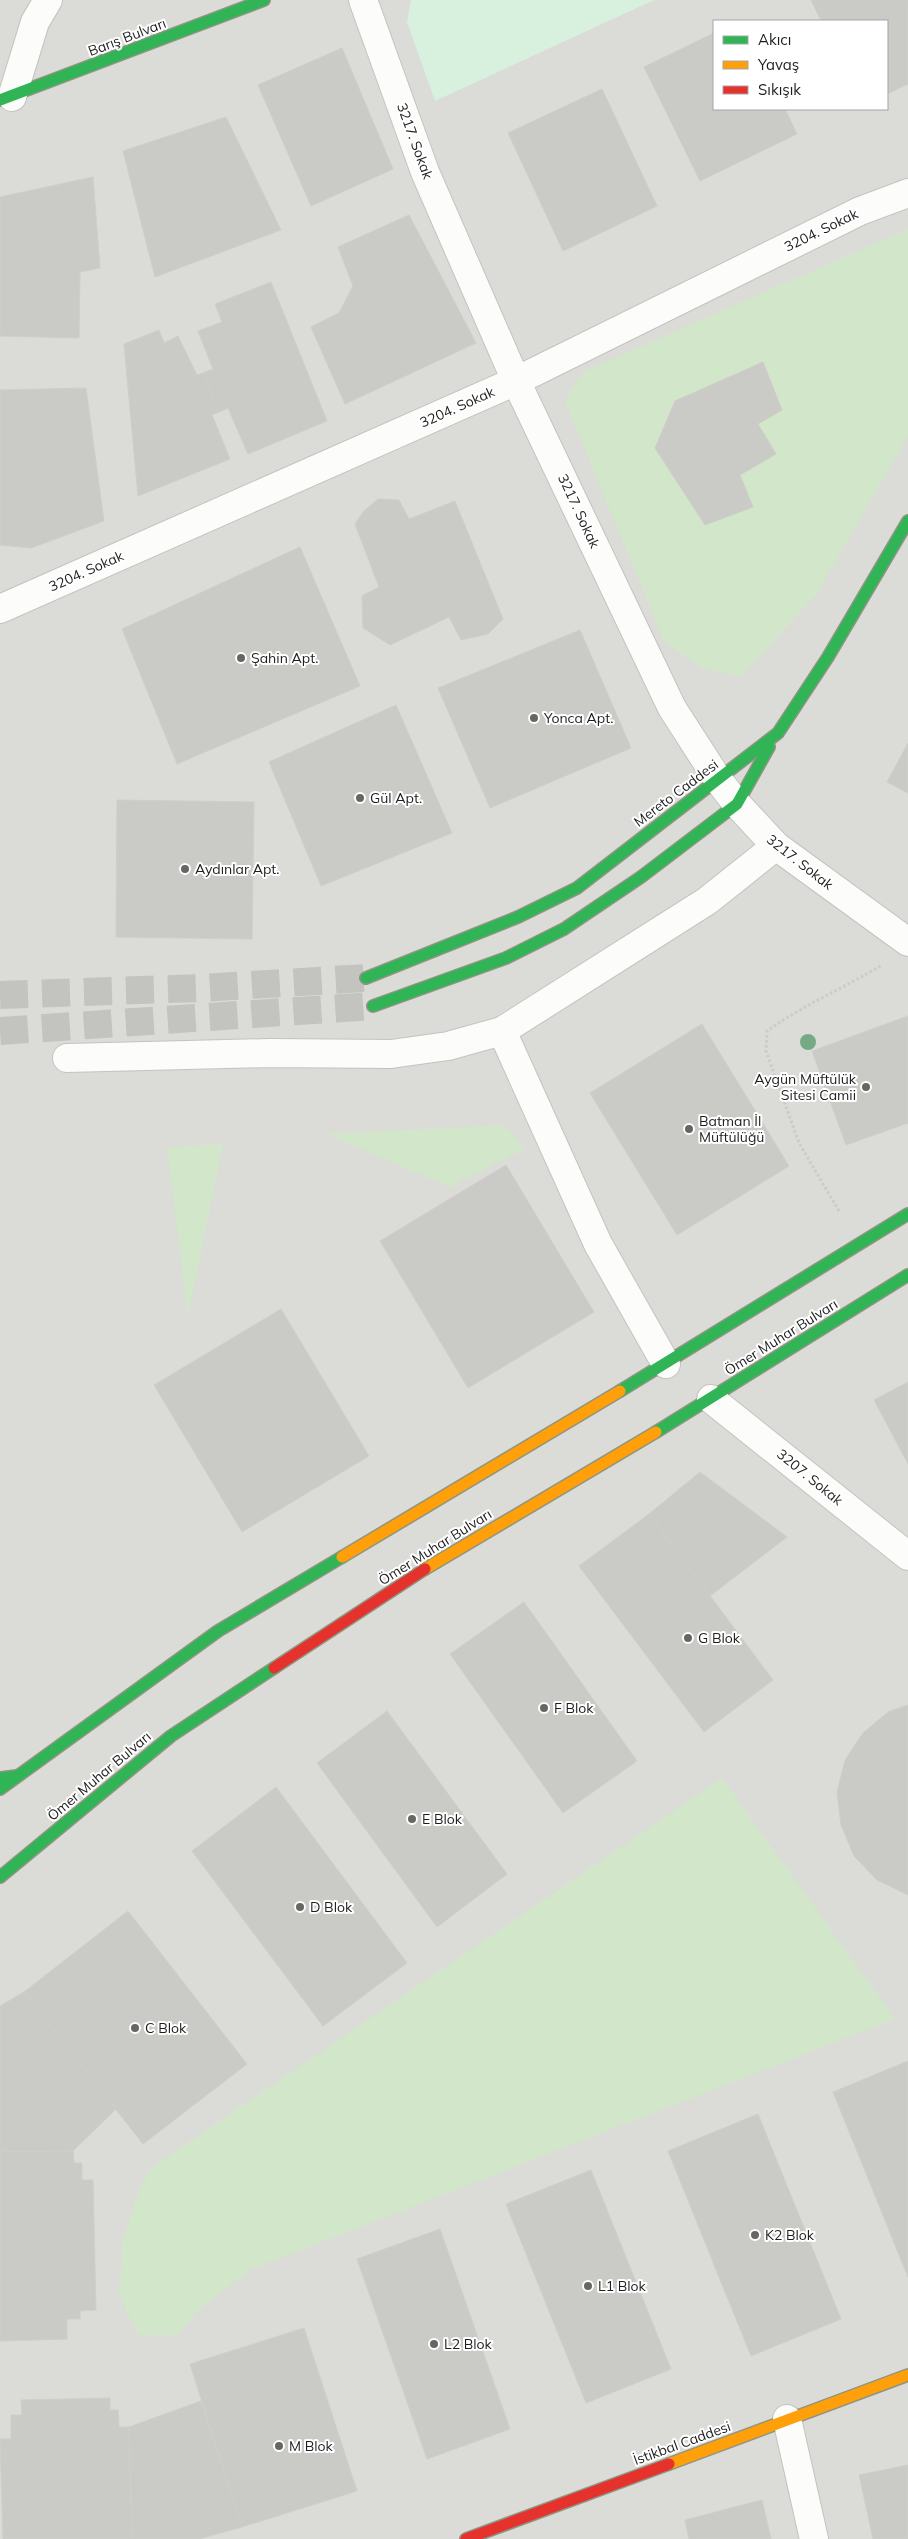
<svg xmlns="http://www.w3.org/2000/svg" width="908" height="2539" viewBox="0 0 908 2539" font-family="Mulish,sans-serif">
	<rect width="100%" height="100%" fill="#ecece7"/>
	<path fill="#dbdbd8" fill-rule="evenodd" d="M0,0H908V2539H0ZM714,21H887V109H714Z"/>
	<g fill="#d2e7c9">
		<polygon points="908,229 908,436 816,595 741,676 703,669 664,641 565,401 583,372"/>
		<polygon points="504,1125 525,1149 450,1187 327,1134"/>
		<polygon points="223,1144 188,1316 167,1147"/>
		<polygon points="722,1778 895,2019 250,2270 198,2310 178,2335 138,2335 119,2294 123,2240 138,2193 151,2168"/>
	</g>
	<polygon fill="#d8f0de" points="411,0 654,0 435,101 407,22"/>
	<g fill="#cacac7" stroke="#cfcec9">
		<polygon points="811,0 908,0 908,84 887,94 887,21 821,21"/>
		<polygon points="714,33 714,109 785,109 797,134 700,181 644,67"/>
		<polygon points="342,48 393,169 311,206 258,85"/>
		<polygon points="602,89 657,206 563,251 508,133"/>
		<polygon points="226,117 281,230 155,277 123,151"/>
		<polygon points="93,177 100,268 80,272 79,338 0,336 0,197"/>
		<polygon points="409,215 476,343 345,404 311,327 339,313 353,286 338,247"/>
		<polygon points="271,282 327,421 248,454 228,408 219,412 203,373 213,369 198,331 222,322 215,304"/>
		<polygon points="159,330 164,343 178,336 197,375 203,373 219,412 212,415 230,459 138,496 124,344"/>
		<polygon points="763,362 782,410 758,424 776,454 740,475 753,507 705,525 655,448 675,401"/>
		<polygon points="86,388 104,521 31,548 0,545 0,390"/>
		<polygon points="378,499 399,500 409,519 455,501 503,619 488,634 461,640 449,617 390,645 363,628 362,596 379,587 355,524 364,511"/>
		<polygon points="300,547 360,686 177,764 122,629"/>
		<polygon points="580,630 631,748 490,808 438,688"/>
		<polygon points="396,705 452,833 321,886 269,762"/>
		<polygon points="908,743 908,793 887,782"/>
		<polygon points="117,800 254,802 252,939 116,937"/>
		<polygon points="908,1016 908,1123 846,1145 812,1051"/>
		<polygon points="702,1024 789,1166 677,1235 590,1093"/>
		<polygon points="506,1165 594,1312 468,1388 380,1241"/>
		<polygon points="281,1309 369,1456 242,1532 154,1385"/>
		<polygon points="908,1382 908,1464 874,1400"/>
		<polygon points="700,1472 787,1537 710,1596 649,1514"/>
		<polygon points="649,1514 773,1680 704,1732 579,1566"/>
		<polygon points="524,1602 637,1761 563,1813 450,1654"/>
		<polygon points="908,1705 908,1895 877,1880 854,1856 841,1825 837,1792 845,1760 863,1733 888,1712"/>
		<polygon points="387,1711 507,1874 437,1927 317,1763"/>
		<polygon points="276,1787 407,1963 323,2026 192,1851"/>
		<polygon points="128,1911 247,2064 143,2144 24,1992"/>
		<polygon points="24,1992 116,2109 73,2151 0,2152 0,2006"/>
		<polygon points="908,2061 908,2277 833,2092"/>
		<polygon points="758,2114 841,2319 751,2356 668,2151"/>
		<polygon points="73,2151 74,2163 82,2163 82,2180 93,2180 96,2310 80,2311 80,2319 67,2319 67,2339 0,2341 0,2152"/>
		<polygon points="591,2170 671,2369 586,2403 506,2204"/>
		<polygon points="440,2229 510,2429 427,2459 357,2259"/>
		<polygon points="304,2328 357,2491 242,2527 190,2364"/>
		<polygon points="110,2398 110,2410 118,2410 119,2427 129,2427 132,2539 3,2539 0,2439 11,2439 11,2415 22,2415 21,2400"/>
		<polygon points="201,2401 242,2527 199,2539 132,2539 129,2427"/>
		<polygon points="908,2465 908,2539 873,2539 859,2475"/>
		<polygon points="762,2500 771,2539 689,2539 685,2520"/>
	</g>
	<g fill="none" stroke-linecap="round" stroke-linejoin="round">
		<g stroke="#c3c3bf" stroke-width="28" stroke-dasharray="28 14" stroke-linecap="butt">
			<polyline points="0,995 200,988 366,978"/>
			<polyline points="0,1031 373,1006"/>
		</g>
		<defs>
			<g id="street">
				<polyline points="363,0 425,172 516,381 672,708 719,781 737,804 776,846 908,942"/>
				<polyline points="12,97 35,22 48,0"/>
				<polyline points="0,609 516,381 860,211 908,193"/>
				<polyline points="502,1031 598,1244 666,1364"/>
				<polyline points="67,1058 270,1053 391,1054 448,1046 502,1031 707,901 776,846"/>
				<polyline points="711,1399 908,1556"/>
				<polyline points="787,2419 814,2539"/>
			</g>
			<g id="fast">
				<polyline points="0,100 264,0"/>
				<polyline points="366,978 518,917 577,888 778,733 828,657 908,521"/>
				<polyline points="373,1006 506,958 564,929 641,877 737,804 769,747"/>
				<polyline points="620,1391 908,1214"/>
				<polyline points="656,1432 908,1275"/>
				<polyline points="0,1778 17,1776"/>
				<polyline points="0,1789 218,1631 342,1557"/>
				<polyline points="0,1877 171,1736 274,1668"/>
			</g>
			<g id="slow">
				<polyline points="342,1557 620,1391"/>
				<polyline points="425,1569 656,1432"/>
				<polyline points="669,2464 908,2375"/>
			</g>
			<g id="jam">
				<polyline points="274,1668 425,1569"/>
				<polyline points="466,2539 669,2464"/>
			</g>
		</defs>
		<use href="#street" stroke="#c3c3c1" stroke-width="30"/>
		<use href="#fast" stroke="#8e9581" stroke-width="14"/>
		<use href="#slow" stroke="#8e9581" stroke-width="14"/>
		<use href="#jam" stroke="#8e9581" stroke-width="14"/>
		<path stroke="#d1c9c4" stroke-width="3" stroke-dasharray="2.5 2.5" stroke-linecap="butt" d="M839,1211L799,1143L766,1051L767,1031C803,1005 844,988 882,965"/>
		<use href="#street" stroke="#fcfcfb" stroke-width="28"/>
		<use href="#fast" stroke="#30b455" stroke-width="11"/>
		<use href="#slow" stroke="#ff9f0a" stroke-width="11"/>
		<use href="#jam" stroke="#e5322d" stroke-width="11"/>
	</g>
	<circle fill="#76a986" cx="808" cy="1042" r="8"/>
	<g fill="#666664" stroke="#fff" stroke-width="2">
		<circle cx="241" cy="658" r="5"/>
		<circle cx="534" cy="718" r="5"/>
		<circle cx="360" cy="798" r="5"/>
		<circle cx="185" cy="869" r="5"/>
		<circle cx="866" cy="1087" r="5"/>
		<circle cx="689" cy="1129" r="5"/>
		<circle cx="688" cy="1638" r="5"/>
		<circle cx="544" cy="1708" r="5"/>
		<circle cx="412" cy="1819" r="5"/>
		<circle cx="300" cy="1907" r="5"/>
		<circle cx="135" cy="2028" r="5"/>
		<circle cx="755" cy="2235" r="5"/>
		<circle cx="588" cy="2286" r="5"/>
		<circle cx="434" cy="2344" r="5"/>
		<circle cx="279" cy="2446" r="5"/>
	</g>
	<g text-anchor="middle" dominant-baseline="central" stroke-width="4" stroke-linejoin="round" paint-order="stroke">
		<g font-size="14" fill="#1e1e1e" stroke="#fff">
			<text transform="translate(127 37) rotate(-21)">Barış Bulvarı</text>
			<text transform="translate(415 141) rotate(70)">3217. Sokak</text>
			<text transform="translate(821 230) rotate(-26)">3204. Sokak</text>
			<text transform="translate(457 407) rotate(-24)">3204. Sokak</text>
			<text transform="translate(579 511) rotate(65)">3217. Sokak</text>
			<text transform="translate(86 571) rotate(-24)">3204. Sokak</text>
			<text transform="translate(676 793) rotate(-37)">Mereto Caddesi</text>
			<text transform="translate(800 862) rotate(38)">3217. Sokak</text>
			<text transform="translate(781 1337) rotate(-32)">Ömer Muhar Bulvarı</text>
			<text transform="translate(810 1477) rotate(39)">3207. Sokak</text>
			<text transform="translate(435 1547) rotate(-32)">Ömer Muhar Bulvarı</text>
			<text transform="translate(99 1776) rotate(-40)">Ömer Muhar Bulvarı</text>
			<text transform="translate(682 2443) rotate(-20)">İstikbal Caddesi</text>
		</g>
		<g font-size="14" fill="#1e1e1e" stroke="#fff" text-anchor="start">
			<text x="251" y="658">Şahin Apt.</text>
			<text x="544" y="718">Yonca Apt.</text>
			<text x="370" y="798">Gül Apt.</text>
			<text x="195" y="869">Aydınlar Apt.</text>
			<text x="856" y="1079" text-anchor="end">Aygün Müftülük<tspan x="856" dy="16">Sitesi Camii</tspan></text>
			<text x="699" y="1121">Batman İl<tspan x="699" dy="16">Müftülüğü</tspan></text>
			<text x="698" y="1638">G Blok</text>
			<text x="554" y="1708">F Blok</text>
			<text x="422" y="1819">E Blok</text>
			<text x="310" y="1907">D Blok</text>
			<text x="145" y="2028">C Blok</text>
			<text x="765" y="2235">K2 Blok</text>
			<text x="598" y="2286">L1 Blok</text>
			<text x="444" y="2344">L2 Blok</text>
			<text x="289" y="2446">M Blok</text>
		</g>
	</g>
	<rect x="713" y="20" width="175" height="90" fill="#ffffff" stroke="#a5a5a5"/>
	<rect x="723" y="36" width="25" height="8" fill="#30b455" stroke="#a5a5a5"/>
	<text x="758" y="45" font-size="15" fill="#1e1e1e">Akıcı</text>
	<rect x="723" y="61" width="25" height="8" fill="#ff9f0a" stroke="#a5a5a5"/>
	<text x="758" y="70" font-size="15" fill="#1e1e1e">Yavaş</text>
	<rect x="723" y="86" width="25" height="8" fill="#e5322d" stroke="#a5a5a5"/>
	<text x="758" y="95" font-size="15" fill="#1e1e1e">Sıkışık</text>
</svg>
